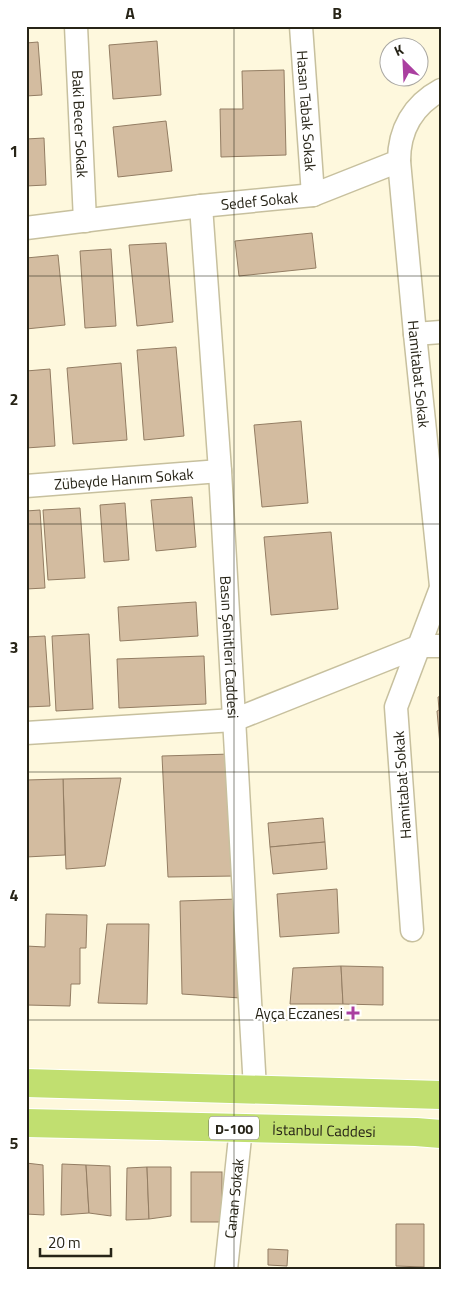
<svg xmlns="http://www.w3.org/2000/svg" width="467" height="1295" viewBox="0 0 467 1295" font-family="'Titillium Web',sans-serif">
	<rect width="100%" height="100%" fill="#fef8dd"/>
	<g fill="#d3bca0" stroke="#937d63">
		<polygon points="157,41 161,95 113,99 109,45"/>
		<polygon points="38,42 42,95 26,96 26,43"/>
		<polygon points="284,70 286,155 221,157 220,109 243,109 242,71"/>
		<polygon points="166,121 172,171 118,177 113,127"/>
		<polygon points="44,138 46,185 26,186 26,139"/>
		<polygon points="312,233 316,268 239,276 235,241"/>
		<polygon points="166,243 173,322 137,326 129,245"/>
		<polygon points="111,249 116,326 85,328 80,251"/>
		<polygon points="58,255 65,325 26,329 26,258"/>
		<polygon points="176,347 184,436 144,440 137,350"/>
		<polygon points="121,363 127,440 73,444 67,368"/>
		<polygon points="50,369 55,446 26,448 26,371"/>
		<polygon points="301,421 308,503 262,507 254,425"/>
		<polygon points="192,497 196,547 156,551 151,500"/>
		<polygon points="125,503 129,560 104,562 100,505"/>
		<polygon points="80,508 85,578 48,580 43,510"/>
		<polygon points="40,510 45,588 26,589 26,511"/>
		<polygon points="331,532 338,609 271,615 264,537"/>
		<polygon points="196,602 198,636 120,641 118,607"/>
		<polygon points="89,634 93,709 56,711 52,636"/>
		<polygon points="45,636 50,706 26,707 26,637"/>
		<polygon points="204,656 206,704 119,708 117,659"/>
		<polygon points="441,696 441,756 437,711 439,710 438,697"/>
		<polygon points="231,754 235,876 168,877 162,756"/>
		<polygon points="121,778 105,866 66,869 63,779"/>
		<polygon points="63,779 65,855 26,857 26,780"/>
		<polygon points="323,818 325,842 270,847 268,823"/>
		<polygon points="325,842 327,869 273,874 270,847"/>
		<polygon points="337,889 339,933 280,937 277,894"/>
		<polygon points="237,899 240,998 182,994 180,901"/>
		<polygon points="46,914 87,915 86,948 80,948 80,984 71,984 70,1006 26,1005 26,946 45,947"/>
		<polygon points="107,924 149,924 147,1004 98,1003"/>
		<polygon points="341,966 343,1004 290,1004 293,968"/>
		<polygon points="341,966 383,967 383,1005 343,1004"/>
		<polygon points="26,1163 43,1165 44,1215 26,1214"/>
		<polygon points="62,1164 86,1165 89,1213 61,1215"/>
		<polygon points="86,1165 110,1166 111,1216 89,1213"/>
		<polygon points="147,1167 149,1219 126,1220 127,1168"/>
		<polygon points="147,1167 171,1167 171,1216 149,1219"/>
		<rect x="191" y="1172" width="31" height="50"/>
		<polygon points="396,1224 424,1224 424,1267 396,1266"/>
		<polygon points="268,1249 288,1250 287,1266 268,1265"/>
	</g>
	<g fill="none" stroke-linecap="round" stroke-linejoin="round">
		<defs>
			<g id="street">
				<path id="s1" d="M76,26L85,221"/>
				<path id="s2" d="M301,26L313,195"/>
				<path id="s3" d="M399,161L415,334L441,586"/>
				<path id="s4" d="M201,206L220,471L255,1089"/>
				<path id="s5" d="M26,228L201,206L313,195L399,161C399,130 413,105 441,90"/>
				<polyline points="415,334 441,332"/>
				<path id="s6" d="M26,486L220,471"/>
				<polyline points="26,733 234,720 420,646 441,646"/>
				<polyline points="412,930 396,707 441,588"/>
				<path id="s7" d="M226,1269L241,1128"/>
			</g>
			<g id="highway">
				<polyline points="26,1083 441,1095"/>
				<path id="s8" d="M26,1123L416,1132L441,1134"/>
			</g>
		</defs>
		<use href="#street" stroke="#c7c09e" stroke-width="25"/>
		<use href="#highway" stroke="#fff" stroke-width="30"/>
		<use href="#street" stroke="#fff" stroke-width="22"/>
		<use href="#highway" stroke="#c1df70" stroke-width="28"/>
	</g>
	<path fill="none" stroke="#272417" stroke-width="1" stroke-opacity="0.55" d="M234,26V1269M26,276H441M26,524H441M26,772H441M26,1020H441"/>
	<path fill="#aa3fa0" stroke="#fff" stroke-width="2" d="M350.5 1005.5h5v5h5v5h-5v5h-5v-5h-5v-5h5z"/>
	<g text-anchor="middle" dominant-baseline="central" stroke-width="4.5" stroke-linejoin="round" paint-order="stroke">
		<rect fill="#fff" stroke="#68665d" stroke-width="1" x="209" y="1116.5" width="50" height="23" rx="4"/>
		<g font-size="14" font-weight="bold" fill="#272417">
			<text x="234" y="1128">D-100</text>
		</g>
		<g font-size="15" fill="#272417" stroke="#fff">
			<text stroke="none"><textPath href="#s2" startOffset="85">Hasan Tabak Sokak</textPath></text>
			<text stroke="none"><textPath href="#s1" startOffset="98">Baki Becer Sokak</textPath></text>
			<text stroke="none"><textPath href="#s5" startOffset="235">Sedef Sokak</textPath></text>
			<text stroke="none"><textPath href="#s3" startOffset="214">Hamitabat Sokak</textPath></text>
			<text stroke="none"><textPath href="#s6" startOffset="98">Zübeyde Hanım Sokak</textPath></text>
			<text stroke="none"><textPath href="#s4" startOffset="442">Basın Şehitleri Caddesi</textPath></text>
			<text transform="translate(402 785) rotate(-94)">Hamitabat Sokak</text>
			<text stroke="none"><textPath href="#s8" startOffset="298">İstanbul Caddesi</textPath></text>
			<text stroke="none"><textPath href="#s7" startOffset="71">Canan Sokak</textPath></text>
		</g>
		<g font-size="15" fill="#272417" stroke="#fff" text-anchor="end">
			<text x="343" y="1013">Ayça Eczanesi</text>
		</g>
	</g>
	<rect width="467" height="1295" fill="none" stroke="#ffffff" stroke-width="55"/>
	<g transform="translate(404 62) rotate(336)"><circle r="24" fill="#ffffff" stroke="#a9a7a2"/>
	<path d="M0-4L9 19L0 12L-9 19Z" fill="#aa3fa0"/>
	<text y="-8" font-size="14" font-weight="bold" text-anchor="middle" fill="#272417">K</text>
	</g>
	<path d="M40 1248v8h71v-8" fill="none" stroke="#272417" stroke-width="2.5"/>
	<text x="48" y="1248" font-size="15" fill="#272417" stroke="#ffffff" stroke-width="4" paint-order="stroke">20 m</text>
	<rect x="28" y="28" width="412" height="1240" fill="none" stroke="#272417" stroke-width="2"/>
	<g font-size="16" text-anchor="middle" font-weight="bold" fill="#272417">
		<text x="130" y="19">A</text>
		<text x="337" y="19">B</text>
		<text x="14" y="157">1</text>
		<text x="14" y="405">2</text>
		<text x="14" y="653">3</text>
		<text x="14" y="901">4</text>
		<text x="14" y="1149">5</text>
	</g>
</svg>
